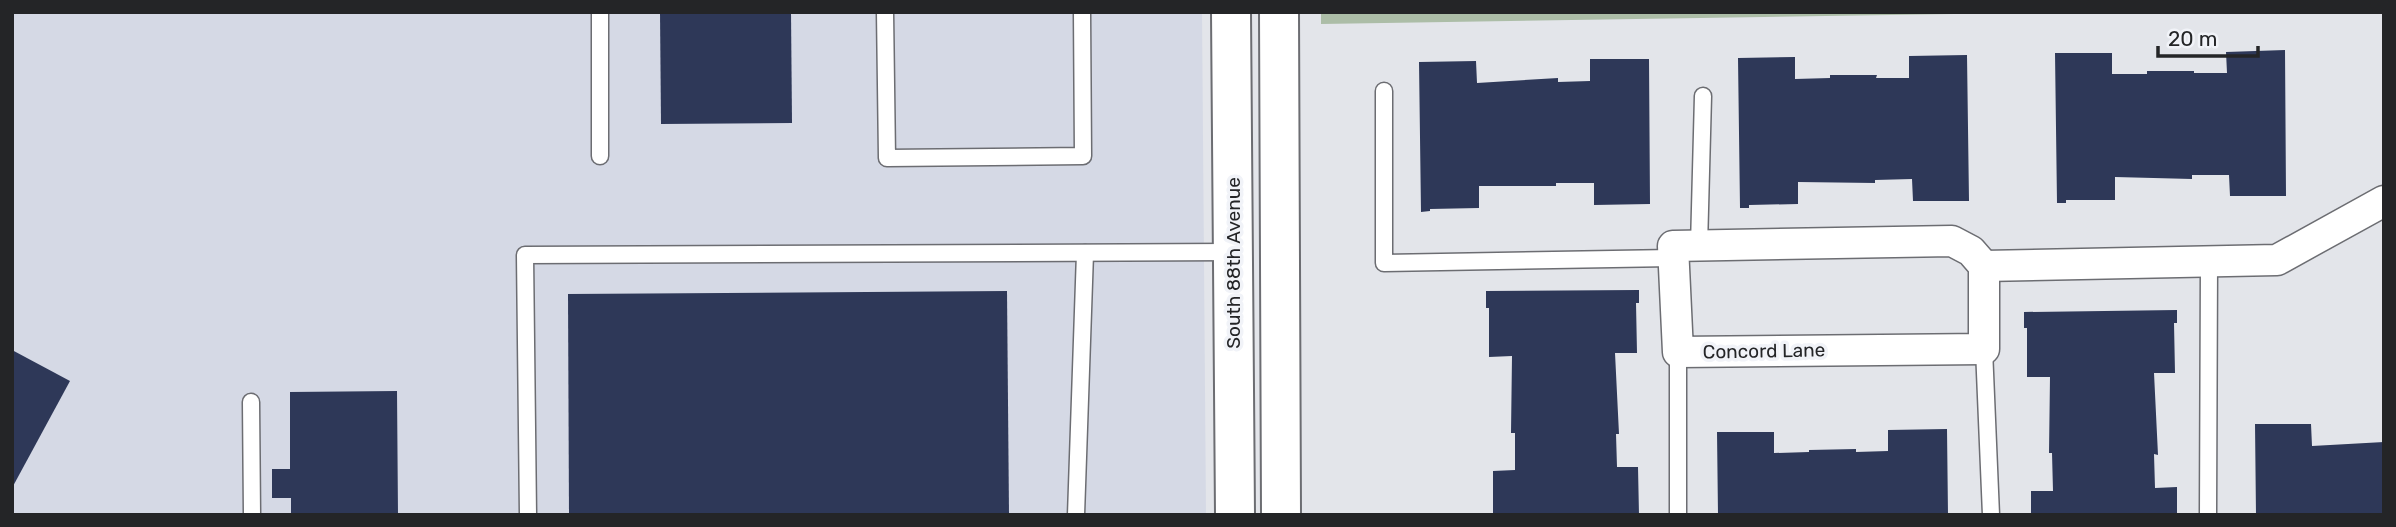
<svg xmlns="http://www.w3.org/2000/svg" width="2396" height="527" viewBox="0 0 2396 527" font-family="Rubik,sans-serif">
	<rect width="100%" height="100%" fill="#e3e5ea"/>
	<polygon fill="#d5d9e5" points="12,12 1202,12 1206,515 12,515"/>
	<polygon fill="#acbda7" points="1321,12 2085,12 1321,24"/>
	<g fill="#2e3858">
		<polygon points="660,12 791,12 792,123 661,124"/>
		<polygon points="2285,50 2286,196 2230,196 2229,175 2192,175 2192,179 2115,177 2115,200 2066,200 2066,203 2057,203 2055,53 2112,53 2112,74 2147,74 2147,71 2194,71 2194,73 2227,73 2226,52"/>
		<polygon points="1967,55 1969,201 1913,201 1912,179 1875,180 1875,183 1798,182 1798,204 1749,205 1749,208 1740,208 1738,58 1795,57 1795,79 1830,78 1830,75 1877,75 1876,78 1909,78 1909,56"/>
		<polygon points="1590,59 1649,59 1650,204 1594,205 1594,183 1556,183 1556,186 1479,186 1479,208 1430,209 1430,211 1421,212 1419,62 1476,61 1477,83 1558,78 1558,82 1590,81"/>
		<polygon points="1639,290 1639,303 1636,303 1637,353 1615,353 1619,434 1616,434 1617,467 1638,467 1639,515 1493,515 1493,471 1515,470 1515,433 1511,433 1512,356 1489,357 1489,308 1486,308 1486,291"/>
		<polygon points="1007,291 1009,515 569,515 568,294"/>
		<polygon points="2177,310 2177,323 2174,323 2175,373 2154,373 2158,455 2154,454 2155,488 2177,487 2177,515 2031,515 2031,491 2053,491 2052,453 2049,453 2050,377 2027,377 2027,328 2024,328 2024,312"/>
		<polygon points="12,350 70,381 12,488"/>
		<polygon points="397,391 398,515 291,515 291,498 272,498 272,469 290,469 290,392"/>
		<polygon points="2255,424 2311,424 2312,446 2384,442 2384,515 2256,515"/>
		<polygon points="1947,429 1948,515 1718,515 1717,432 1774,432 1774,453 1809,452 1809,450 1856,449 1856,452 1888,451 1888,430"/>
	</g>
	<g fill="none" stroke-linecap="round" stroke-linejoin="round">
		<defs>
			<g id="lane">
				<polyline points="885,12 887,158 1083,156 1082,12"/>
				<polyline points="1384,91 1384,263 1672,258"/>
				<polyline points="600,156 600,12"/>
				<polyline points="1699,246 1703,96"/>
				<polyline points="1984,349 1991,515"/>
				<polyline points="1678,352 1678,515"/>
				<polyline points="251,402 252,515"/>
				<polyline points="528,515 525,255 1233,252"/>
				<polyline points="1076,515 1085,253"/>
				<polyline points="2208,515 2209,262"/>
			</g>
			<g id="street">
				<polygon points="1952,241 1971,251 1984,266 1984,349 1678,352 1673,246"/>
				<polyline points="1984,266 2277,260 2384,201"/>
			</g>
			<g id="secondary">
				<polyline points="1231,12 1235,515"/>
				<polyline points="1279,12 1281,515"/>
			</g>
		</defs>
		<use href="#lane" stroke="#6c6d72" stroke-width="19"/>
		<use href="#street" stroke="#6c6d72" stroke-width="33"/>
		<use href="#secondary" stroke="#6c6d72" stroke-width="42"/>
		<use href="#lane" stroke="#fff" stroke-width="16"/>
		<use href="#street" stroke="#fff" stroke-width="30"/>
		<use href="#secondary" stroke="#fff" stroke-width="38"/>
	</g>
	<g text-anchor="middle" dominant-baseline="central" stroke-width="7" stroke-linejoin="round" paint-order="stroke">
		<g font-size="19" fill="#242527" stroke="#f1f3f8">
			<text transform="translate(1233 263) rotate(-90)">South 88th Avenue</text>
			<text transform="translate(1764 351) rotate(-1)">Concord Lane</text>
		</g>
	</g>
	<rect width="2396" height="527" fill="none" stroke="#242527" stroke-width="28"/>
	<path d="M2158 46v10h100v-10" fill="none" stroke="#242527" stroke-width="3.5"/>
	<text x="2168" y="46" font-size="21" fill="#242527" stroke="#f1f3f8" stroke-width="5" paint-order="stroke">20 m</text>
</svg>
